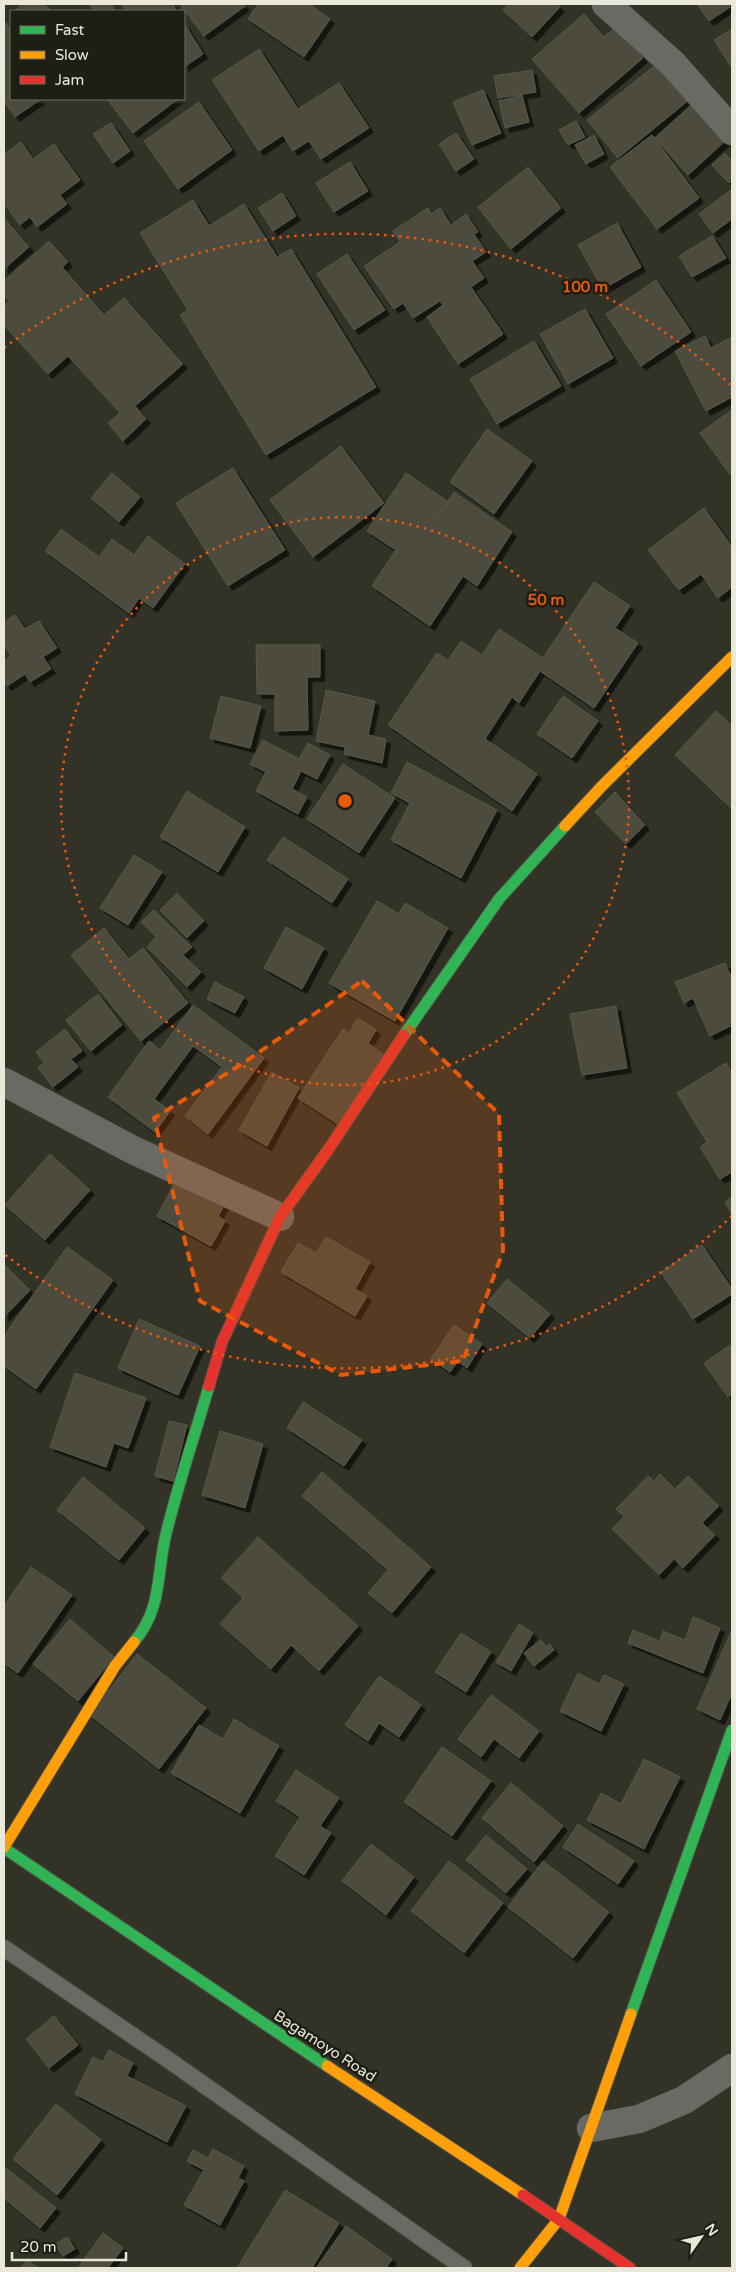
<svg xmlns="http://www.w3.org/2000/svg" width="736" height="2272" viewBox="0 0 736 2272" font-family="'Varela Round',sans-serif">
	<defs>
		<filter id="shadow"><feDropShadow dx="4.5" dy="4.5" stdDeviation="0" flood-color="#0009"/></filter>
	</defs>
	<rect width="100%" height="100%" fill="#333227"/>
	<g fill="#4d4c3c" stroke="#57574d" filter="url(#shadow)">
		<polygon points="22,4 43,4 52,11 15,11"/>
		<polygon points="89,4 111,4 116,11 94,11"/>
		<polygon points="121,4 173,4 176,11 126,11"/>
		<polygon points="185,4 243,4 245,6 204,36 181,6"/>
		<polygon points="258,4 309,4 330,19 304,57 248,19"/>
		<polygon points="508,4 557,4 560,7 532,37 503,10"/>
		<polygon points="697,4 728,4 730,7 709,21"/>
		<polygon points="584,14 604,37 616,27 643,58 579,113 532,59"/>
		<polygon points="6,23 11,31 11,99 41,99 15,117 4,101 4,25"/>
		<polygon points="184,23 203,54 184,67"/>
		<polygon points="732,29 732,68 714,40"/>
		<polygon points="259,49 298,109 339,83 369,128 321,159 309,141 293,151 283,135 259,151 212,80"/>
		<polygon points="659,62 690,99 618,158 587,120"/>
		<polygon points="532,70 536,92 498,98 494,76"/>
		<polygon points="483,90 501,133 472,145 453,102"/>
		<polygon points="522,95 529,122 505,128 499,101"/>
		<polygon points="107,99 178,99 133,133"/>
		<polygon points="199,102 232,150 178,189 144,141"/>
		<polygon points="691,105 725,141 688,175 655,138"/>
		<polygon points="576,121 585,137 568,145 559,130"/>
		<polygon points="111,123 130,151 113,163 93,134"/>
		<polygon points="456,133 474,159 456,171 439,144"/>
		<polygon points="594,135 604,154 586,164 575,145"/>
		<polygon points="652,135 699,198 657,229 610,167"/>
		<polygon points="21,142 33,159 54,144 80,180 60,195 67,204 37,227 30,217 20,225 4,203 4,154"/>
		<polygon points="725,153 732,161 732,180 729,183 712,165"/>
		<polygon points="350,162 368,191 334,212 316,183"/>
		<polygon points="528,167 561,208 511,249 478,207"/>
		<polygon points="732,189 732,219 713,233 699,214"/>
		<polygon points="282,193 296,216 273,231 258,208"/>
		<polygon points="193,200 209,226 244,204 277,257 291,249 376,387 266,455 180,315 188,310 140,233"/>
		<polygon points="428,208 431,214 440,208 451,225 466,214 478,232 474,234 486,252 472,261 484,278 471,287 503,334 458,364 427,317 443,305 440,301 413,318 403,303 394,309 364,266 400,242 393,231"/>
		<polygon points="4,218 29,247 4,269"/>
		<polygon points="617,223 641,267 603,289 578,245"/>
		<polygon points="712,236 726,258 692,277 679,256"/>
		<polygon points="49,241 68,262 62,267 104,315 124,298 183,364 135,406 146,419 123,441 108,423 120,413 68,356 48,374 4,325 4,306 9,301 4,295 4,281"/>
		<polygon points="347,254 385,310 354,330 317,274"/>
		<polygon points="656,280 691,332 641,366 606,314"/>
		<polygon points="585,309 613,358 568,384 540,334"/>
		<polygon points="705,336 711,348 732,337 732,397 706,411 675,351"/>
		<polygon points="534,341 561,386 497,424 470,379"/>
		<polygon points="732,410 732,477 700,433"/>
		<polygon points="487,429 532,461 494,514 450,482"/>
		<polygon points="341,446 384,503 313,557 270,500"/>
		<polygon points="233,468 285,550 228,586 176,503"/>
		<polygon points="112,473 140,497 119,522 91,498"/>
		<polygon points="406,473 447,501 438,516 454,492 512,532 477,586 463,576 430,626 372,586 396,550 367,531"/>
		<polygon points="704,508 732,547 732,587 718,598 701,574 679,590 648,550"/>
		<polygon points="61,529 99,557 112,539 134,555 148,536 185,564 153,608 139,598 129,613 45,551"/>
		<polygon points="594,582 630,606 615,628 638,643 594,708 540,671 519,703 512,697 485,739 537,774 512,811 388,725 437,653 448,660 461,641 482,655 499,629 543,658"/>
		<polygon points="15,615 25,629 39,621 57,648 43,657 51,669 30,682 25,674 7,686 4,681 4,661 11,656 4,644 4,622"/>
		<polygon points="256,645 320,645 320,677 307,677 308,730 275,731 275,694 257,694"/>
		<polygon points="326,690 375,701 368,735 386,739 382,763 344,754 345,747 316,741"/>
		<polygon points="221,696 261,706 250,748 210,738"/>
		<polygon points="563,696 598,721 572,758 537,734"/>
		<polygon points="716,711 732,726 732,809 675,755"/>
		<polygon points="263,740 299,759 308,743 330,755 317,779 301,771 292,789 307,797 298,814 256,791 266,772 250,764"/>
		<polygon points="407,762 497,810 461,878 391,840 410,803 391,793"/>
		<polygon points="343,764 395,798 359,853 307,819"/>
		<polygon points="187,791 245,827 218,872 160,837"/>
		<polygon points="615,792 645,825 626,844 595,812"/>
		<polygon points="283,837 348,879 332,903 267,860"/>
		<polygon points="134,855 162,872 128,925 100,908"/>
		<polygon points="177,893 204,921 187,938 160,910"/>
		<polygon points="377,901 399,914 405,903 448,928 395,1021 329,983"/>
		<polygon points="154,910 192,947 183,955 201,972 187,987 147,947 156,937 141,922"/>
		<polygon points="286,927 324,948 302,989 264,968"/>
		<polygon points="104,928 129,959 143,948 188,1003 141,1041 71,955"/>
		<polygon points="725,963 732,979 732,1025 710,1036 693,998 684,1003 675,982"/>
		<polygon points="215,982 244,997 235,1013 207,999"/>
		<polygon points="98,994 122,1025 91,1051 66,1020"/>
		<polygon points="193,1005 264,1058 208,1134 185,1116 222,1067 193,1046 154,1099 170,1111 155,1132 108,1097 149,1041 160,1050"/>
		<polygon points="616,1006 627,1068 582,1075 570,1014"/>
		<polygon points="358,1018 376,1030 368,1043 383,1054 338,1124 298,1098 343,1029 349,1033"/>
		<polygon points="65,1029 82,1051 71,1059 78,1067 53,1087 38,1068 44,1063 36,1052"/>
		<polygon points="726,1063 732,1072 732,1172 720,1179 700,1147 707,1142 677,1093"/>
		<polygon points="272,1072 299,1088 267,1146 239,1130"/>
		<polygon points="50,1154 90,1190 45,1240 5,1205"/>
		<polygon points="179,1175 226,1201 218,1216 225,1221 211,1246 157,1216"/>
		<polygon points="732,1197 732,1214 725,1202"/>
		<polygon points="326,1237 370,1262 355,1289 367,1296 355,1316 281,1272 298,1243 316,1253"/>
		<polygon points="702,1245 732,1289 732,1294 693,1319 661,1272"/>
		<polygon points="67,1247 113,1280 36,1389 4,1366 4,1336"/>
		<polygon points="4,1264 30,1290 4,1317"/>
		<polygon points="507,1279 550,1314 530,1338 487,1303"/>
		<polygon points="139,1319 200,1346 178,1395 118,1368"/>
		<polygon points="454,1325 482,1344 467,1368 458,1361 450,1372 431,1359"/>
		<polygon points="732,1344 732,1394 728,1397 704,1363"/>
		<polygon points="75,1373 146,1398 128,1448 114,1443 106,1467 50,1447"/>
		<polygon points="303,1402 362,1440 344,1466 287,1428"/>
		<polygon points="169,1421 187,1425 173,1481 155,1476"/>
		<polygon points="220,1431 263,1444 245,1508 202,1495"/>
		<polygon points="322,1472 431,1567 392,1613 368,1593 388,1570 302,1496"/>
		<polygon points="660,1474 675,1489 688,1476 719,1506 702,1523 715,1535 683,1568 674,1559 659,1575 612,1529 624,1517 616,1509 648,1476 654,1481"/>
		<polygon points="83,1477 145,1528 119,1560 57,1510"/>
		<polygon points="258,1537 358,1626 319,1671 291,1645 271,1669 220,1624 243,1598 221,1578"/>
		<polygon points="31,1567 72,1595 18,1673 4,1663 4,1606"/>
		<polygon points="693,1617 720,1628 703,1673 628,1643 633,1630 660,1641 663,1631 685,1640"/>
		<polygon points="70,1619 114,1657 78,1701 33,1664"/>
		<polygon points="519,1624 533,1633 511,1671 496,1662"/>
		<polygon points="732,1630 732,1693 720,1720 697,1709"/>
		<polygon points="461,1633 491,1652 466,1692 435,1672"/>
		<polygon points="541,1640 546,1646 549,1644 554,1650 534,1666 524,1653"/>
		<polygon points="137,1654 206,1708 159,1769 90,1715"/>
		<polygon points="578,1673 599,1684 604,1675 624,1684 601,1731 560,1711"/>
		<polygon points="379,1676 421,1705 399,1737 379,1723 368,1741 345,1725"/>
		<polygon points="491,1695 539,1731 519,1758 494,1739 481,1757 458,1739"/>
		<polygon points="234,1719 279,1746 240,1813 171,1773 199,1725 223,1739"/>
		<polygon points="442,1747 491,1781 452,1836 404,1802"/>
		<polygon points="644,1759 680,1777 644,1849 587,1820 601,1793 621,1804"/>
		<polygon points="296,1770 339,1798 320,1826 331,1833 304,1875 275,1856 300,1817 276,1801"/>
		<polygon points="511,1783 563,1826 534,1862 482,1818"/>
		<polygon points="578,1824 634,1861 618,1884 563,1847"/>
		<polygon points="486,1835 527,1869 506,1893 466,1860"/>
		<polygon points="371,1844 414,1877 386,1915 342,1881"/>
		<polygon points="449,1861 503,1903 464,1953 411,1911"/>
		<polygon points="543,1861 609,1912 573,1958 508,1907"/>
		<polygon points="54,2016 78,2045 49,2068 26,2039"/>
		<polygon points="109,2050 133,2063 127,2076 186,2106 167,2142 75,2094 93,2057 103,2062"/>
		<polygon points="56,2104 101,2140 57,2195 13,2159"/>
		<polygon points="213,2149 244,2166 238,2178 244,2181 220,2225 184,2205 204,2170 187,2161 193,2150 208,2158"/>
		<polygon points="6,2168 56,2208 40,2228 4,2198 4,2171"/>
		<polygon points="285,2190 339,2223 312,2268 237,2268"/>
		<polygon points="346,2226 392,2259 386,2268 316,2268"/>
		<polygon points="103,2233 123,2248 108,2268 78,2268"/>
		<polygon points="67,2237 75,2249 63,2256 55,2244"/>
		<polygon points="27,2260 38,2268 21,2268"/>
	</g>
	<g fill="none" stroke-linecap="round" stroke-linejoin="round">
		<defs>
			<polyline id="lane" points="4,1948 170,2061 464,2268"/>
			<g id="street">
				<polyline points="606,4 673,64 732,131"/>
				<polyline points="4,1082 135,1151 280,1217"/>
				<polyline points="591,2128 639,2119 684,2100 732,2068"/>
			</g>
			<g id="fast">
				<polyline points="404,1035 499,899 565,826"/>
				<path d="M134,1642C163,1607 156,1575 166,1534C178,1484 195,1435 209,1386"/>
				<polyline points="4,1848 327,2066"/>
				<polyline points="631,2014 732,1730"/>
			</g>
			<g id="slow">
				<polyline points="565,826 602,786 732,657"/>
				<polyline points="4,1847 115,1666 134,1642"/>
				<polyline points="327,2066 523,2195"/>
				<polyline points="520,2268 559,2219 631,2014"/>
			</g>
			<g id="jam">
				<polyline points="209,1386 222,1342 280,1217 328,1150 404,1035"/>
				<polyline points="523,2195 630,2268"/>
			</g>
		</defs>
		<use href="#lane" stroke="#4f4e45" stroke-width="18"/>
		<use href="#street" stroke="#4f4e45" stroke-width="29"/>
		<use href="#fast" stroke="#4f4e45" stroke-width="13"/>
		<use href="#slow" stroke="#4f4e45" stroke-width="13"/>
		<use href="#jam" stroke="#4f4e45" stroke-width="13"/>
		<use href="#lane" stroke="#6a6a64" stroke-width="16"/>
		<use href="#street" stroke="#6a6a64" stroke-width="28"/>
		<use href="#fast" stroke="#30b455" stroke-width="11"/>
		<use href="#slow" stroke="#ff9f0a" stroke-width="11"/>
		<use href="#jam" stroke="#e5322d" stroke-width="11"/>
	</g>
	<path fill="#e8590c" fill-opacity="0.2" stroke="#e8590c" stroke-width="4" stroke-dasharray="10 6" stroke-linejoin="round" d="M362,981L499,1114L503,1251L463,1361L341,1375L200,1301L154,1118L242,1064Z"/>
	<g fill="none" stroke="#e8590c" stroke-width="2.5" stroke-dasharray="2.5 5">
		<circle cx="345" cy="801" r="284"/>
		<path d="M732 1216A567 567 0 0 1 4 1254M4 348A567 567 0 0 1 732 386"/>
	</g>
	<g text-anchor="middle" dominant-baseline="central" stroke-width="5" stroke-linejoin="round" paint-order="stroke">
		<g font-size="15" fill="#e9e8db" stroke="#1f1e14">
			<text transform="translate(325 2046) rotate(33)">Bagamoyo Road</text>
		</g>
	</g>
	<circle cx="345" cy="801" r="8" fill="#e8590c" stroke="#1f1e14" stroke-width="2.5"/>
	<g font-size="15" text-anchor="middle" font-weight="bold" fill="#e8590c" stroke="#1f1e14" stroke-width="5" stroke-linejoin="round" paint-order="stroke">
		<text x="585" y="292">100 m</text>
		<text x="546" y="605">50 m</text>
	</g>
	<rect width="736" height="2272" fill="none" stroke="#e9e8db" stroke-width="10"/>
	<rect x="10" y="10" width="175" height="90" fill="#1f1e14" stroke="#706f64"/>
	<rect x="20" y="26" width="25" height="8" fill="#30b455" stroke="#706f64"/>
	<text x="55" y="35" font-size="15" fill="#e9e8db">Fast</text>
	<rect x="20" y="51" width="25" height="8" fill="#ff9f0a" stroke="#706f64"/>
	<text x="55" y="60" font-size="15" fill="#e9e8db">Slow</text>
	<rect x="20" y="76" width="25" height="8" fill="#e5322d" stroke="#706f64"/>
	<text x="55" y="85" font-size="15" fill="#e9e8db">Jam</text>
	<g transform="translate(701 2237) rotate(56)" stroke="#1f1e14" stroke-width="4" paint-order="stroke">
	<path d="M0-4L9 19L0 12L-9 19Z" fill="#e9e8db"/>
	<text y="-8" font-size="14" font-weight="bold" text-anchor="middle" fill="#e9e8db">N</text>
	</g>
	<path d="M12 2252v8h114v-8" fill="none" stroke="#e9e8db" stroke-width="2.5"/>
	<text x="20" y="2252" font-size="15" fill="#e9e8db" stroke="#1f1e14" stroke-width="4" paint-order="stroke">20 m</text>
</svg>
